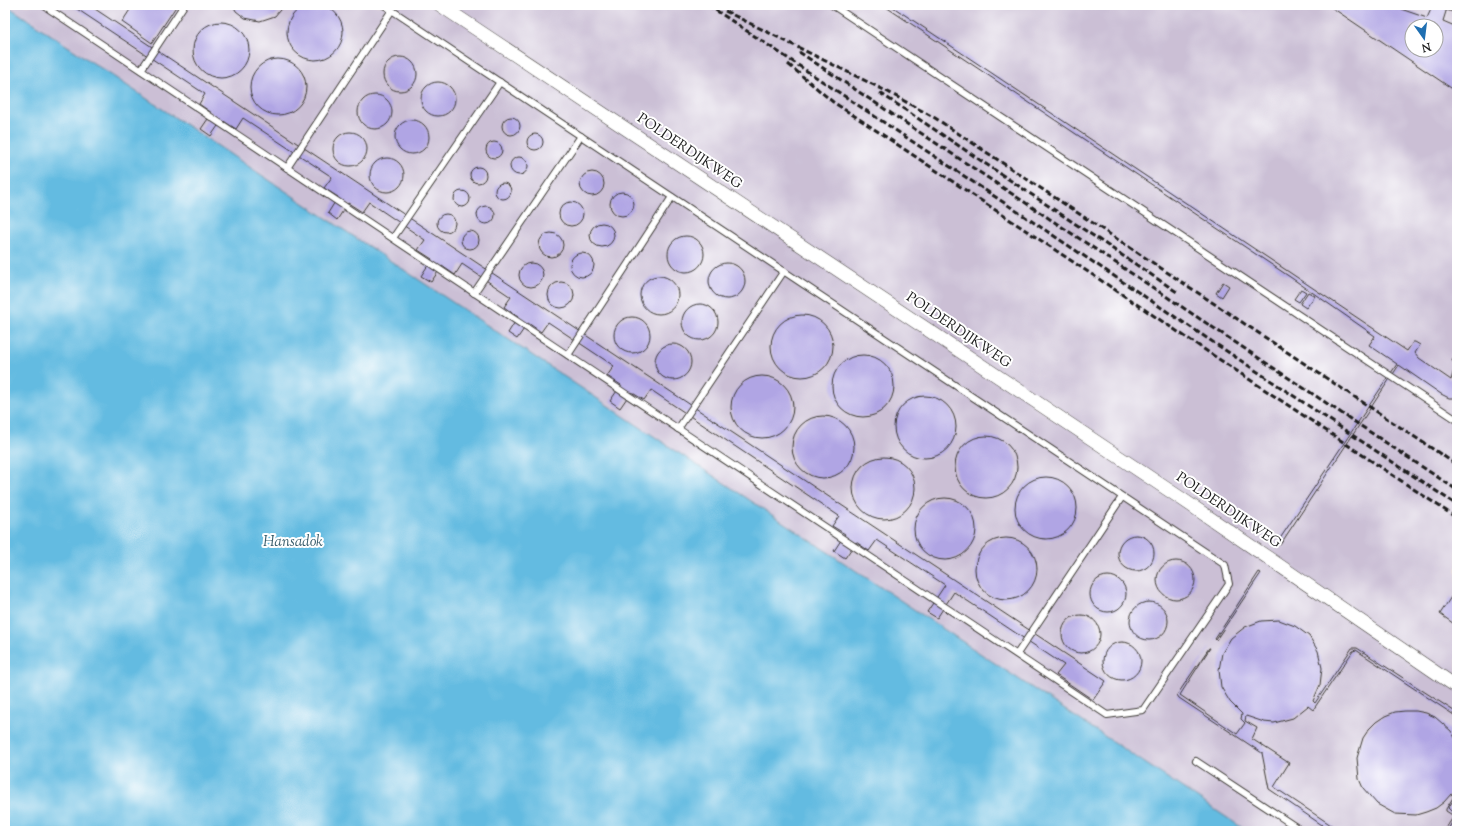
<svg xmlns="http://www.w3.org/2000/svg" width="1462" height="836" viewBox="0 0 1462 836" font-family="'Sorts Mill Goudy',serif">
	<rect width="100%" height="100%" fill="#fff"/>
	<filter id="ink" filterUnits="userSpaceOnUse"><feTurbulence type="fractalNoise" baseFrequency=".025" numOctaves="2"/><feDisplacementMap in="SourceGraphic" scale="8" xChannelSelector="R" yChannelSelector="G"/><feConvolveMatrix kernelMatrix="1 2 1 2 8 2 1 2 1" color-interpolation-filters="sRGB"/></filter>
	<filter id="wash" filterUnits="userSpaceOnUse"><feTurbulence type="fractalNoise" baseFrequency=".012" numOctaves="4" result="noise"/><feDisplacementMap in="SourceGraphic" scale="16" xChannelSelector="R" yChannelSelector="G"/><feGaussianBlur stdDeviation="0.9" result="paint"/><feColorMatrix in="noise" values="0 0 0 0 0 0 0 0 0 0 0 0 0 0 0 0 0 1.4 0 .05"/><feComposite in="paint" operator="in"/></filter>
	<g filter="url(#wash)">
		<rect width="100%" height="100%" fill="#f0dbba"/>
		<path fill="#cbbfd5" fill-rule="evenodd" d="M6,5H1457V831H1247ZM1412,26H1436V50H1412Z"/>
		<polygon fill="#63bbe1" stroke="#406c7e" points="5,5 6,5 1247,831 5,831"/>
		<g id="blocks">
			<g fill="#b0a5e4" fill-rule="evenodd">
				<circle cx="315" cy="32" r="28"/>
				<polygon points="71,5 89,5 1106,681 1093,700 1056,675 1064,665 954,592 937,618 927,612 945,585 877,540 869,551 856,542 845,558 834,551 845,534 832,526 839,516 651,390 644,400 631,392 620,408 610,401 621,385 607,376 614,366 548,322 541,332 528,323 517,339 508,333 518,317 504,307 511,297 462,264 455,275 442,266 431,282 421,276 432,259 418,250 425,240 369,202 362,212 348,203 337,220 328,213 338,197 324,188 332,177 243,118 236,129 222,120 211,136 201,129 212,113 199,104 205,94"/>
				<polygon points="133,5 177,5 152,43 122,22"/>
				<polygon points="233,5 284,5 275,16 260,21 245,18 236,11"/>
				<polygon points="883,5 890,5 1407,351 1413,342 1415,342 1420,345 1415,353 1419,358 1451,380 1456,363 1452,361 1457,349 1457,396 1454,398 1449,398 1441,394 1399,365 1280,545 1277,543 1397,364 1369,345 1375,336 1293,279"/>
				<path d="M1328,5H1393L1398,8L1427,18L1433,5H1448L1443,21L1457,27V92ZM1412,26H1436V50H1412Z"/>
				<circle cx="221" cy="50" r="28"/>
				<circle cx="400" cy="74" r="17"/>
				<circle cx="278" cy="87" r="28"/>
				<circle cx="438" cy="99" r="17"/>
				<circle cx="375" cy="112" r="17"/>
				<circle cx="511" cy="126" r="9"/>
				<circle cx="412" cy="137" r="17"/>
				<circle cx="350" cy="149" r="17"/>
				<circle cx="535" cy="142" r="8"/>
				<circle cx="494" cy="150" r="8"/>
				<circle cx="519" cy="166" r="9"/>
				<circle cx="387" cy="175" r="17"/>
				<circle cx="478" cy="175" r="8"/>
				<circle cx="592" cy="184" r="12"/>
				<circle cx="503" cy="191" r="8"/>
				<circle cx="462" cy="199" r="8"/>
				<circle cx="622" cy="204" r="12"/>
				<circle cx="571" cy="214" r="12"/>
				<circle cx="486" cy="215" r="9"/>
				<circle cx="446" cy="223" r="9"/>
				<circle cx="602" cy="235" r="12"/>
				<circle cx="470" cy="240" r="9"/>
				<circle cx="551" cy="245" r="12"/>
				<circle cx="686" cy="254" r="18"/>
				<circle cx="582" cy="265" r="12"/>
				<circle cx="531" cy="275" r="12"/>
				<circle cx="727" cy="281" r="18"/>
				<circle cx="659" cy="295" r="19"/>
				<polygon points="1223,282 1229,286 1222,297 1216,293"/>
				<circle cx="561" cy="295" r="13"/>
				<polygon points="1301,289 1306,292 1299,302 1294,299"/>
				<polygon points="1308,292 1315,296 1306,308 1300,304"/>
				<circle cx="700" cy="322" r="18"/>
				<circle cx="802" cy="346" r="31"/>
				<circle cx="632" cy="335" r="18"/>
				<circle cx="673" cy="362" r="18"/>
				<circle cx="863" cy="386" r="31"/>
				<circle cx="762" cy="407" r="31"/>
				<circle cx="925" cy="427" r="31"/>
				<circle cx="823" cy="447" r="31"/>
				<circle cx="986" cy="467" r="31"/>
				<circle cx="884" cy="488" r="31"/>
				<circle cx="1046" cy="508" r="31"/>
				<circle cx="945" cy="529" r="31"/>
				<circle cx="1136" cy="553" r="18"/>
				<circle cx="1006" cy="569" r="31"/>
				<circle cx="1176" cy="580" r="19"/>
				<polygon points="1259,572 1261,573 1216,640 1215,639"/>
				<circle cx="1108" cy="594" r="18"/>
				<polygon points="1451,597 1457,602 1457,626 1440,614"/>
				<circle cx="1149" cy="621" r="19"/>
				<circle cx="1081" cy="634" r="19"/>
				<polygon points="1279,620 1295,626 1309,636 1318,651 1322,668 1320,685 1313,701 1315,703 1352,648 1357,648 1457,713 1457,717 1356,650 1353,651 1313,710 1308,706 1293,718 1274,723 1264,722 1246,716 1245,721 1257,728 1252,739 1289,763 1274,787 1340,831 1319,831 1322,825 1269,789 1262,753 1179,698 1177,695 1209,648 1210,648 1180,695 1237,734 1245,723 1241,719 1242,714 1230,702 1221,687 1219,670 1222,653 1231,638 1245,627 1261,621"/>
				<circle cx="1122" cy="661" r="19"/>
				<polygon points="1405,711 1416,711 1426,713 1435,717 1451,731 1457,741 1457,795 1448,808 1456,816 1447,831 1444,831 1454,816 1446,811 1446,809 1454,796 1451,794 1444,802 1436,808 1426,812 1416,815 1395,814 1377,804 1363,788 1359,779 1357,758 1363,738 1369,729 1376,722 1385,716 1395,712"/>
			</g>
		</g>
	</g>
	<g filter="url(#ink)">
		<use href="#blocks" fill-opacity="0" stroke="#3c3934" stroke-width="1"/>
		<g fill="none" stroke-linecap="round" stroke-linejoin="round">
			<defs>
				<g id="lane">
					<polyline points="43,5 1107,715 1143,710 1229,584 1225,565 384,5"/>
					<polyline points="832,5 1457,420"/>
					<polyline points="1441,5 1457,9"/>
					<polyline points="141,70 184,5"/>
					<polyline points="287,168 392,10"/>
					<polyline points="393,238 500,82"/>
					<polyline points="474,293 581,136"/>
					<polyline points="568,355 672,197"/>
					<polyline points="678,429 784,271"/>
					<polyline points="1017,654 1122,497"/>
					<polyline points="1196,761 1302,831"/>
				</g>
				<polyline id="street" points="440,5 1182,499 1457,687"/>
			</defs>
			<use href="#lane" stroke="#3c3934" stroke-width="8"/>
			<use href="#street" stroke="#3c3934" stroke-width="14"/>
			<use href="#lane" stroke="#fff" stroke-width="6"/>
			<use href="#street" stroke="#fff" stroke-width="13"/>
			<g stroke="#1c1c1c" stroke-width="3" stroke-dasharray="6 3" stroke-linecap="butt">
				<polyline points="708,5 1457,505"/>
				<polyline points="725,11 888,92 935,118 1457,465"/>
				<polyline points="799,52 1457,490"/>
				<polyline points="788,64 833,102 853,115 1457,518"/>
				<polyline points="880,93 1177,292"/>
			</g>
		</g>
	</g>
	<g text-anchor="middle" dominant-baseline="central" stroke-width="4" stroke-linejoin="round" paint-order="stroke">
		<g font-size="14" fill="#1c1c1c" stroke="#fff">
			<text transform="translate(689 152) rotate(34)">POLDERDIJKWEG</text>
			<text transform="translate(958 331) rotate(34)">POLDERDIJKWEG</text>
			<text transform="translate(1228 511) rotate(34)">POLDERDIJKWEG</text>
		</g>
		<g font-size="15" font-style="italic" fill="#385c6b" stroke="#fff">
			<text x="293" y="542">Hansadok</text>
		</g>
	</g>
	<rect width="1462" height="836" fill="none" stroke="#fff" stroke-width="20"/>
	<g transform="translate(1424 38) rotate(166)"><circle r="19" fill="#ffffff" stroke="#a4a4a4"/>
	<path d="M0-3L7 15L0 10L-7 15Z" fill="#1f6fb2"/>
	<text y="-6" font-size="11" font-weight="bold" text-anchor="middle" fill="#1c1c1c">N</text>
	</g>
</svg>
